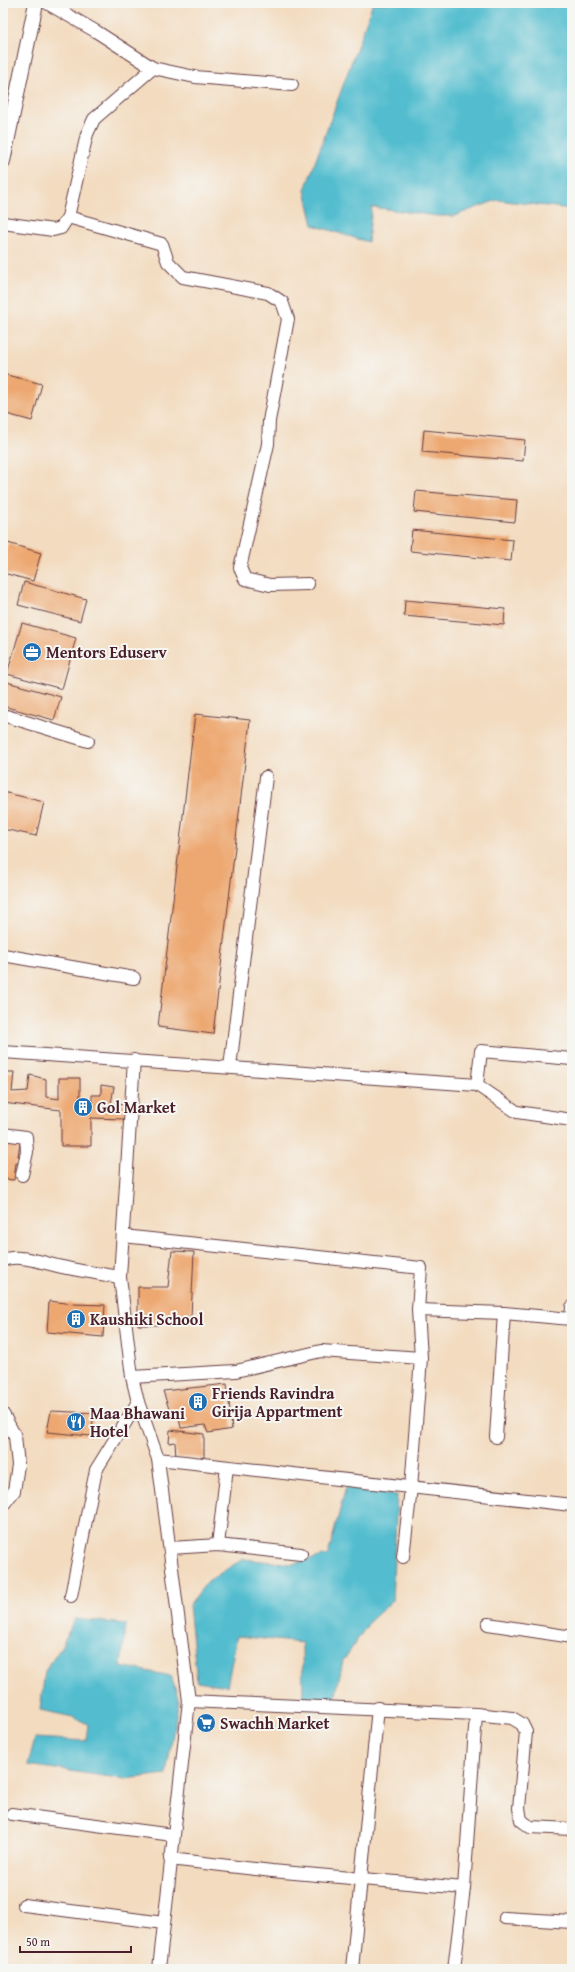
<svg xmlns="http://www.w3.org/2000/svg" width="575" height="1972" viewBox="0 0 575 1972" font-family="'Gentium Book Plus',serif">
	<rect width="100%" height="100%" fill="#f6f6f2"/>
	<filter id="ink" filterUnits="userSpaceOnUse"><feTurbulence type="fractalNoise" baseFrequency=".025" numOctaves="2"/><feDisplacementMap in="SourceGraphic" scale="8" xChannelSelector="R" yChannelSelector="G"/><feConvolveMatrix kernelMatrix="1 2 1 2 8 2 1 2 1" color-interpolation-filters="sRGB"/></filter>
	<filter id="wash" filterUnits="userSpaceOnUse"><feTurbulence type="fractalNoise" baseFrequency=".012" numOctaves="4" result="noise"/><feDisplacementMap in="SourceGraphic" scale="16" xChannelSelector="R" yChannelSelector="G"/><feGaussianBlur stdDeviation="0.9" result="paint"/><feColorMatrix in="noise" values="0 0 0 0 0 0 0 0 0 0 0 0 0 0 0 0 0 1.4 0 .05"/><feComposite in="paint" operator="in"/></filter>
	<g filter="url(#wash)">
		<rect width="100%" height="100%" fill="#f3dbbf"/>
		<g fill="#53bdcf" stroke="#4e6e7d">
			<polygon points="373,3 572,3 572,209 497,200 454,216 437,216 372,207 368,242 313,225 305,190"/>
			<polygon points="346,1487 397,1495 392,1601 370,1621 343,1661 334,1703 303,1702 302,1643 237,1636 227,1686 197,1681 189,1605 208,1581 243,1559 292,1564 328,1555"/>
			<polygon points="75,1619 126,1624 121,1666 171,1676 179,1699 166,1774 125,1779 28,1765 35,1738 86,1741 88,1724 73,1717 40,1710 45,1671 60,1649"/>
		</g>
		<g id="blocks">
			<g fill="#eda770">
				<polygon points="3,374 42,384 32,421 3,413"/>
				<polygon points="424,430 525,440 523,461 422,452"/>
				<polygon points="416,491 517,500 515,522 414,512"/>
				<polygon points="412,530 513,540 511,561 410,551"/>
				<polygon points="8,543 41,553 33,581 3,573 3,561"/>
				<polygon points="24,582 86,599 80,621 18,605"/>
				<polygon points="405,600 505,609 504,625 404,616"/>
				<polygon points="22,623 76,638 62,689 7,674"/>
				<polygon points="3,681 61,697 54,720 3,706"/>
				<polygon points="195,714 250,720 213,1034 158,1027"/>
				<polygon points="3,792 44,802 36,836 3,829"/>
				<polygon points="3,1072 14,1072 12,1092 28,1091 30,1075 46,1079 46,1097 59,1099 59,1078 80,1078 80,1100 92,1103 92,1095 101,1095 101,1085 114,1087 111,1104 127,1105 125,1119 91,1118 91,1146 61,1146 61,1110 3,1103"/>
				<polygon points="3,1135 21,1137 18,1156 22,1157 21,1164 16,1163 14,1180 3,1179"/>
				<polygon points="172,1251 194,1252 191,1317 159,1321 159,1325 138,1325 138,1287 168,1287"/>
				<polygon points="49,1301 74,1304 105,1305 103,1337 47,1332"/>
				<polygon points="227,1384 232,1429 208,1433 205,1425 181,1428 178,1412 170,1412 163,1391"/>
				<polygon points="51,1411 94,1413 91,1436 47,1432"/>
				<polygon points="170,1430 204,1434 204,1458 176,1457 175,1442 169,1443"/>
			</g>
		</g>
	</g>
	<g filter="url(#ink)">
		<use href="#blocks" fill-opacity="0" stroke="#633b41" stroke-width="1"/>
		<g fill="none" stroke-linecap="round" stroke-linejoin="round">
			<defs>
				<g id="minor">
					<polyline points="47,3 97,32 153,68 195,77 292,85"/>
					<polyline points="68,217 162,244 168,262 183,277 268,293 282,302 288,319 269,421 268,444 240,568 245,579 270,585 308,584"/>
					<polyline points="3,223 53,230 61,228 68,217 87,134 94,119 153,68"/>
					<polyline points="3,715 88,741"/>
					<polyline points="3,955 134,978"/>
					<polyline points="3,1052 477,1085 517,1112 572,1120"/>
					<polyline points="134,1060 120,1277 132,1377 138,1402 158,1459 189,1701 159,1969"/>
					<polyline points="230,1067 266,777"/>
					<polyline points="477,1085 481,1051 572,1059"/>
					<polyline points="3,1134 26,1137 27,1152 22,1175"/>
					<polyline points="123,1236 421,1268 418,1310 421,1358 411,1488 403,1557"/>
					<path d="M3,1260C20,1253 49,1265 67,1268C85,1272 103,1274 120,1277"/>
					<polyline points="418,1310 504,1313 571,1319 572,1307"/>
					<polyline points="132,1377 236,1371 321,1351 421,1358"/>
					<polyline points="3,1414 15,1436 18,1465 14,1491 3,1505"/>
					<polyline points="496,1437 504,1313"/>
					<polyline points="158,1459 572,1505"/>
					<polyline points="218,1545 227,1467"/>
					<polyline points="170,1548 218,1545 301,1554"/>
					<polyline points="71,1596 96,1470 138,1402"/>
					<polyline points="488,1624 572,1637"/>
					<polyline points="189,1701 476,1714 464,1888 454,1969"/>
					<polyline points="476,1714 512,1718 522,1724 526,1732 519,1808 521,1820 530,1827 572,1829"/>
					<polyline points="12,1814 173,1835"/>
					<polyline points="170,1859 272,1871 464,1888"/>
					<polyline points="24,1905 164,1923"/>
					<polyline points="505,1918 572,1922"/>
					<polyline points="352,1969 378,1708"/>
				</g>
				<polyline id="tertiary" points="3,161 36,3"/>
			</defs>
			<use href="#minor" stroke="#633b41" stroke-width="14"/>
			<use href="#tertiary" stroke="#633b41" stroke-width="16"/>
			<use href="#minor" stroke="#fff" stroke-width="12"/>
			<use href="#tertiary" stroke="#fff" stroke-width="14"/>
		</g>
	</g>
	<defs>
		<symbol id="office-disc" viewBox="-11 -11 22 22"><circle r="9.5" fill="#1f6fb2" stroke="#f6f6f2"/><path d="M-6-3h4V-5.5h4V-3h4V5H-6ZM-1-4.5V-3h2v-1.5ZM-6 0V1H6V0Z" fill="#fff"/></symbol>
		<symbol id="building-disc" viewBox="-11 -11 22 22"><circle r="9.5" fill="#1f6fb2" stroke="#f6f6f2"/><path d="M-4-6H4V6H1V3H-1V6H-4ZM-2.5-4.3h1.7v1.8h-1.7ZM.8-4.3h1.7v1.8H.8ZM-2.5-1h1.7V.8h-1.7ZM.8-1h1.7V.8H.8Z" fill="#fff"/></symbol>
		<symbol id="restaurant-disc" viewBox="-11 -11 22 22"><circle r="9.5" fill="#1f6fb2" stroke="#f6f6f2"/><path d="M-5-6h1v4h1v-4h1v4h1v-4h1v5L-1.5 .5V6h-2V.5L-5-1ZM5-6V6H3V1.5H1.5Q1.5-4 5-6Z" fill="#fff"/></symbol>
		<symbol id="supermarket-disc" viewBox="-11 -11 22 22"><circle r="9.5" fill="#1f6fb2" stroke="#f6f6f2"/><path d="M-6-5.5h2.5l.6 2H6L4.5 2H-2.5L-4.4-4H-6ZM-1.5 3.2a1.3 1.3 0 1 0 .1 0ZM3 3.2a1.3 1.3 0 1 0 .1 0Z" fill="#fff"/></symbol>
	</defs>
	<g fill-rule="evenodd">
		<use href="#office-disc" x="21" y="641" width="22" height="22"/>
		<use href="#building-disc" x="72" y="1096" width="22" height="22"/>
		<use href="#building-disc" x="65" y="1308" width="22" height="22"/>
		<use href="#building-disc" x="187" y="1391" width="22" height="22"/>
		<use href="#restaurant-disc" x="65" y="1411" width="22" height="22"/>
		<use href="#supermarket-disc" x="195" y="1712" width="22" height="22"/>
	</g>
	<g text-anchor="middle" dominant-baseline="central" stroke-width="4" stroke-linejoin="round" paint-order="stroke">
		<g font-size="16" font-weight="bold" fill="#4a1f2b" stroke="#f6f6f2" text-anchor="start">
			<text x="46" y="652">Mentors Eduserv</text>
			<text x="97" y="1107">Gol Market</text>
			<text x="90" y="1319">Kaushiki School</text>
			<text x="212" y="1393">Friends Ravindra<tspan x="212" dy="18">Girija Appartment</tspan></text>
			<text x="90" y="1413">Maa Bhawani<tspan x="90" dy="18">Hotel</tspan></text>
			<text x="220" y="1723">Swachh Market</text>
		</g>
	</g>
	<rect width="575" height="1972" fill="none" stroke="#f6f6f2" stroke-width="16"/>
	<path d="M20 1946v6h111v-6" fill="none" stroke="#4a1f2b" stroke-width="2"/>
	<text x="26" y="1946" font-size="12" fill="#4a1f2b" stroke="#f6f6f2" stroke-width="3" paint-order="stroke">50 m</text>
</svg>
